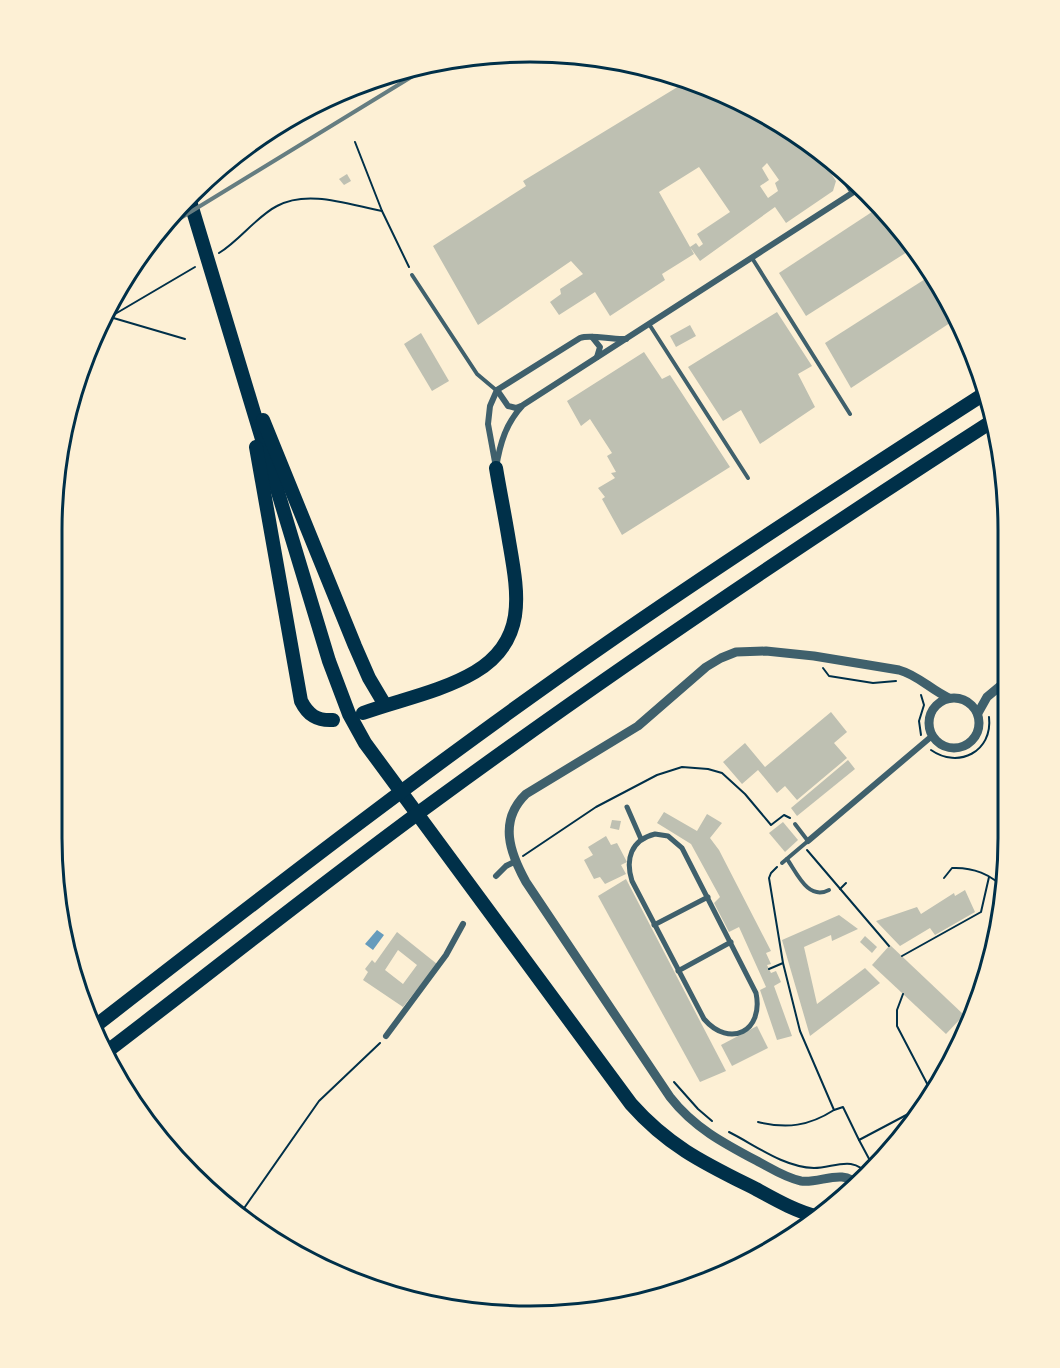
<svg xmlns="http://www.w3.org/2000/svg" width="1060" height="1368" viewBox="0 0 1060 1368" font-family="'Asap Condensed',sans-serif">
	<rect width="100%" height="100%" fill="#fdf0d5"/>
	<polygon fill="#669bbc" points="377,930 384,935 373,950 365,944"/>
	<g fill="#bec0b2" fill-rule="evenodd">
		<path d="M689,80L714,88L796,132L813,146L836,181L833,191L786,223L775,207L700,261L690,247L696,243L699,247L703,244L697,234L730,212L699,167L659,192L694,254L662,274L665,280L610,316L595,292L559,315L550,302L561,294L560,289L583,274L571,261L478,325L433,246L526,186L523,181ZM767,163L779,180L775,183L778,191L768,198L760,186L769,180L762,168Z"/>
		<polygon points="347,174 351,181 344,185 339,179"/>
		<polygon points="881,206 915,247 806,316 779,273"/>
		<polygon points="933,274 956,319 851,388 825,343"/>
		<polygon points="777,312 812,366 798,374 815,407 760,444 741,410 723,421 688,367"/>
		<polygon points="690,325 696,336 676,347 670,336"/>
		<polygon points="421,333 449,381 432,391 404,344"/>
		<polygon points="644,352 662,379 670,375 730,467 622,535 602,499 605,497 598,488 615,478 611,473 616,472 607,456 612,453 590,419 581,426 567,401"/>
		<polygon points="831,712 847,732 834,743 847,758 797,800 785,786 777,793 758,770 742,784 723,762 745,743 765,767"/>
		<polygon points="848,760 855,769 797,816 791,808"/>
		<polygon points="664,812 697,831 707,814 722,823 710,838 719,850 771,951 766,953 771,964 767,965 771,973 776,971 781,982 774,986 792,1036 777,1040 760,990 766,987 739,927 729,932 714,903 720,897 691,844 657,823"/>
		<polygon points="612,820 621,821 619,830 610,828"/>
		<polygon points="783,822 798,840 785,852 769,833"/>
		<polygon points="606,836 611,845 617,843 627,862 621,865 626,874 605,884 600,877 594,879 584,860 593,855 588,847"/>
		<polygon points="626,879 726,1071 700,1082 598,896"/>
		<polygon points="965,890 975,912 935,935 930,928 900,946 876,921 917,907 921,914 954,893 955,896"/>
		<polygon points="839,915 858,929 832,941 831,935 804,947 817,1004 865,968 880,983 810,1036 782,940"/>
		<path d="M397,932L437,964L403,1007L363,980L368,972L365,969L372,960L375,963ZM398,950L417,965L403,984L385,970Z"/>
		<polygon points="865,936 877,947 872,953 860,942"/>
		<polygon points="890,945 964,1015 946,1034 872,965"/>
		<polygon points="757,1026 768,1048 732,1066 721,1045"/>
	</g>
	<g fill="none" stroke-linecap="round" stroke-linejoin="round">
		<g stroke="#003049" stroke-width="2">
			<polyline points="355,142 382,211 409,267"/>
			<path d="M219,253C239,241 257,216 277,206C308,189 350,205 382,211"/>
			<polyline points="110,317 185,339"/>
			<polyline points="98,324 195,267"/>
			<polyline points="823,668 829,676 873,683 896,681"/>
			<polyline points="921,735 919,721 924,705 921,695"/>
			<path d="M931,750C958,769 993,752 989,717"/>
			<polyline points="807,850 889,946"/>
			<polyline points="523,856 596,807 657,775 682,767 708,769 722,773 745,794 771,825 784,815 790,818"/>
			<polyline points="777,867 771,873 769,878 783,963 800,1031 834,1110 843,1107 859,1140 929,1103"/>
			<path d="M944,878L952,868C972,867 992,874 1005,890"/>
			<polyline points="840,889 846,883"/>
			<polyline points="902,956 981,912 989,877"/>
			<polyline points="769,969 783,963"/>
			<polyline points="903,994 897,1010 897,1026 933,1095"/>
			<polyline points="964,1015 974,1015"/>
			<polyline points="674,1082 698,1109 712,1121"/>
			<path d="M758,1122C787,1129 809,1126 834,1110"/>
			<path d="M729,1132C755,1145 783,1167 814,1168C834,1168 853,1154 869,1176"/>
			<polyline points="859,1140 875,1170"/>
			<polyline points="240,1214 319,1101 380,1043"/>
		</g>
		<g stroke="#3f606c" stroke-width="4">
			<polyline points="831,161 852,193"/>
			<polyline points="752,258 850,414"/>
			<polyline points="412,275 477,374 496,390"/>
			<polyline points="649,324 748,478"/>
			<path d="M787,859C797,873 808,901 829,890"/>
			<polyline points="782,863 808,841 795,824"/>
		</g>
		<g stroke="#3f606c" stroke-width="5">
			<polyline points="627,807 641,839"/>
			<path d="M655,834L668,836L682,848L756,993C764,1031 730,1049 704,1019L632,881C625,859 631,840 655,834Z"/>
			<polyline points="654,925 708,897"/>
			<polyline points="678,971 731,942"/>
		</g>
		<g stroke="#3f606c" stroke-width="6">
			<polyline points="592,337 600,347 597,357"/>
			<polyline points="497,390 508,406 516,408 521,406"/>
			<path d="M495,462L488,424L490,406L497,390L580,338C591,334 611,340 626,339"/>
			<path d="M496,468C500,443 506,423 523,405L863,186"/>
			<polyline points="808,841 932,736"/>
			<polyline points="496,876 506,866 516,861"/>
			<polyline points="386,1036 446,955 463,924"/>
		</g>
		<g stroke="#3f606c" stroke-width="9">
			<circle cx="954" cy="723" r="25"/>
			<polyline points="978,713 987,697 1005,682"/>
			<path d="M858,1186C844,1167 820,1184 801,1181C786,1178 772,1169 759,1162C725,1144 694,1128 670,1097L526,882C510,853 498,821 526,794L638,726L706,667L721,658L736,652L766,651L814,656L899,670C918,675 931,690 949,698"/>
		</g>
		<g stroke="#003049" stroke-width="14">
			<path d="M190,201L329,661L349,714L365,743L631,1104C669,1147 706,1164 756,1189C776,1200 797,1212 819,1217"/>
			<polyline points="263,420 355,646 369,678 385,705"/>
			<path d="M256,447L301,701C308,715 317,721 333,720"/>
			<path d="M363,713C399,700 441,692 475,672C528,640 518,593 509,541C505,516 500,492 496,468"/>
			<path d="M94,1027C264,895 434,763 610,641C734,555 861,473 987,392"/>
			<path d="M105,1053C214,970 321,884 432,803C615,669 803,543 994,420"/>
		</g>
		<g stroke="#657d81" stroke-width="4">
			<polyline points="230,163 361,83"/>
			<polyline points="156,233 439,60"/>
		</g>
	</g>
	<path d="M0 0H1060V1368H0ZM530 62H530A468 468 0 0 1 998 530V838A468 468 0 0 1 530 1306H530A468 468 0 0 1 62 838V530A468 468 0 0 1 530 62Z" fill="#fdf0d5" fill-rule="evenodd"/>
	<path fill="none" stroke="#003049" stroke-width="3" d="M530 62H530A468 468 0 0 1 998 530V838A468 468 0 0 1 530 1306H530A468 468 0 0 1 62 838V530A468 468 0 0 1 530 62Z"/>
</svg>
